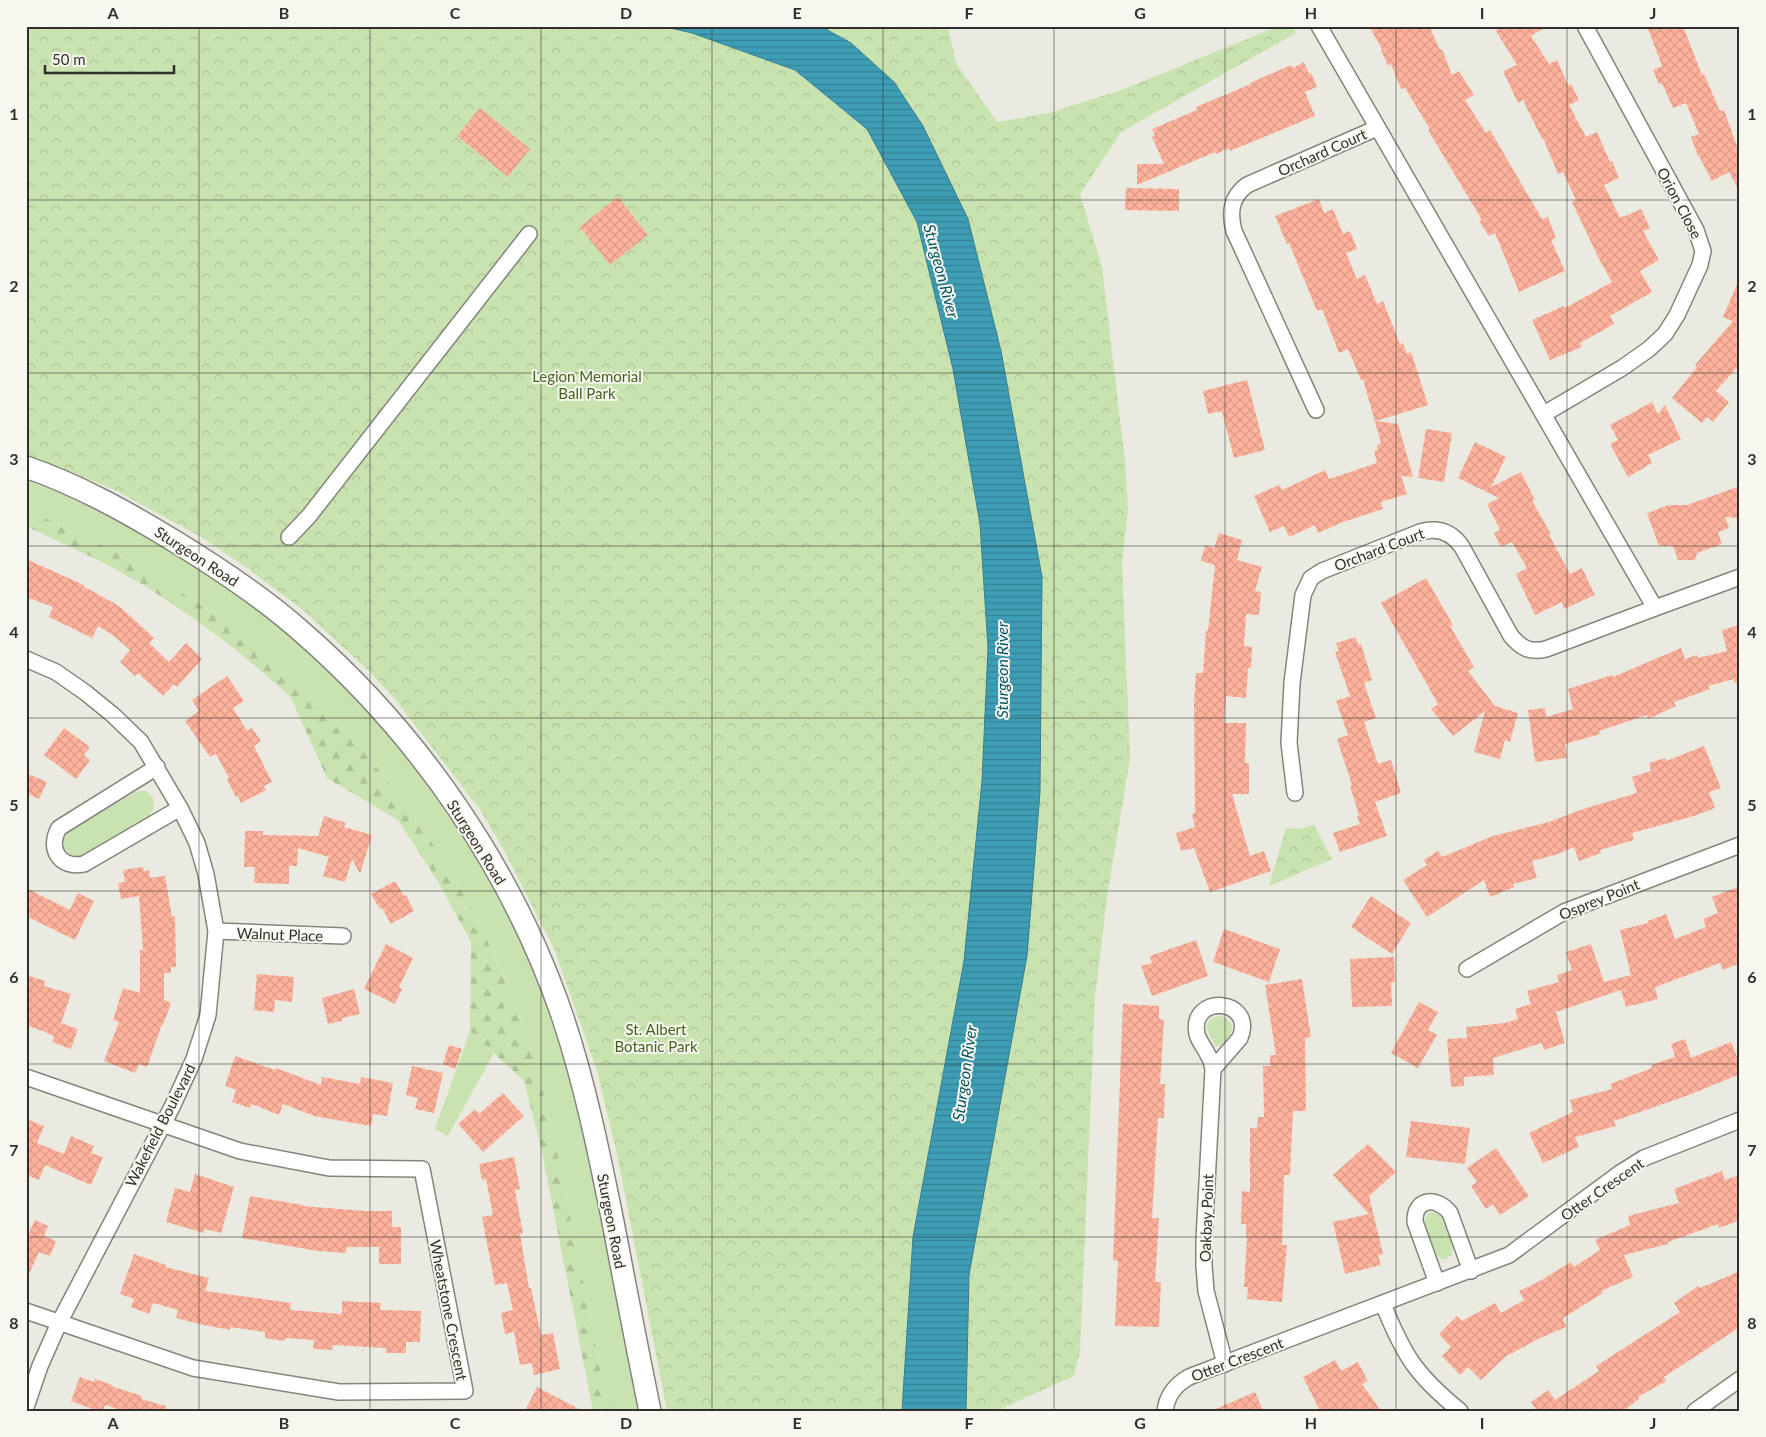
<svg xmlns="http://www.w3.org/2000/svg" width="1766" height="1437" viewBox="0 0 1766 1437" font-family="Lato,sans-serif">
	<defs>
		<pattern id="forest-firs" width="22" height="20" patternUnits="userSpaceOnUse" patternTransform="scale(1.25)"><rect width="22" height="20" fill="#c9e3b0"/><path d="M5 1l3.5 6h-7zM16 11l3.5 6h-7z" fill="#adc398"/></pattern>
		<pattern id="park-crowns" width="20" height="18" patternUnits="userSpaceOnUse" patternTransform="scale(1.25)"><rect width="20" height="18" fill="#c9e3b0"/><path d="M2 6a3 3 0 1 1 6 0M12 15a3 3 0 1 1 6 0" fill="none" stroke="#adc398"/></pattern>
		<pattern id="water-rules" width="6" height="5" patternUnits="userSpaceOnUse" patternTransform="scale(1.25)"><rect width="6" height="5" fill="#3d9eb6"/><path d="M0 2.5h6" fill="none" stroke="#348194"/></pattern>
		<pattern id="building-cross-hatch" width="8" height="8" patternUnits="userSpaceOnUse" patternTransform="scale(1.25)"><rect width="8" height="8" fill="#ffb29c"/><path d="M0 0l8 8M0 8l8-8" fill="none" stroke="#db9987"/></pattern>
	</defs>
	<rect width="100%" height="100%" fill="#ebeae1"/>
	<g fill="#c9e3b0">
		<path d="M26,480L78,500L123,521L183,557L253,605L293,638L357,699L408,759L454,824L482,867L524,950L551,1019L570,1078L588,1156L639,1411H609C596,1347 584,1284 571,1221C559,1161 548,1102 529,1044C449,799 263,608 26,510Z"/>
		<path d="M141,791H146L153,798L154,807L149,816L80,856C69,857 64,851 63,840L68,832L136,792Z"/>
		<path d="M1222,1016C1240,1026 1231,1036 1220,1046H1216C1207,1034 1199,1017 1222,1016Z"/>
		<polygon points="470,1031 494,1053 448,1136 435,1129"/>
		<polygon points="1433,1212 1441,1216 1453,1246 1452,1255 1444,1260 1437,1255 1424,1222 1428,1213"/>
	</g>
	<path fill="url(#forest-firs)" d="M26,510C263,608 449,799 529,1044C548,1102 559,1161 571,1221C584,1284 596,1347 609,1411H593L542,1152L524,1081L470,1031L471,942L437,880L398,820L327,778L290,696L235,649L193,618L150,589L106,564L26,526Z"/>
	<g fill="url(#park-crowns)">
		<polygon points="26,26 662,26 692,33 795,70 867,129 917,222 953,369 980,524 988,648 982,781 964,961 913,1237 902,1411 667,1411 618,1159 597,1071 555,951 504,850 481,811 395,699 370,672 304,611 250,570 203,538 115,490 26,454"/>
		<polygon points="820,26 948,26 956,63 997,122 1049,113 1124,89 1279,26 1292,26 1296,33 1121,132 1080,194 1102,267 1125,461 1128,511 1122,562 1130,759 1107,896 1095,998 1080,1352 1074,1376 996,1411 966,1411 969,1275 1027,956 1040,792 1042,577 1001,351 968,219 923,126 894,82 851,43"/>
		<polygon points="1314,825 1332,859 1269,886 1286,828 1299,829"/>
	</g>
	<polygon fill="url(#water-rules)" stroke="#397d8d" points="662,26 820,26 851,43 894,82 923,126 968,219 1001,351 1042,577 1040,792 1027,956 969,1275 966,1411 902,1411 913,1237 964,961 982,781 988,648 980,524 953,369 917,222 867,129 795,70 692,33"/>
	<g fill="url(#building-cross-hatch)">
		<polygon points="1369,26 1429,26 1440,50 1442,49 1452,75 1459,71 1474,95 1465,100 1486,133 1490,130 1542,219 1548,217 1556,238 1551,240 1565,271 1519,292 1495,233 1489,236 1479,221 1482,220 1428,130 1430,129 1405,88 1401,89 1391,64 1388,66 1381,50 1382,49"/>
		<polygon points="1504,26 1547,26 1531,36 1549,64 1557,60 1568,85 1571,84 1579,100 1569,105 1586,137 1597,132 1610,162 1612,161 1619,178 1604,185 1620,218 1641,209 1650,228 1643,231 1659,260 1640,271 1652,292 1610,316 1614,324 1580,343 1582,347 1550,360 1532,320 1564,306 1565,308 1612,282 1598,257 1572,202 1576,200 1563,172 1558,174 1543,138 1542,139 1523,100 1518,103 1503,71 1517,65 1496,31"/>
		<polygon points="1647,26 1683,26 1702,75 1704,74 1720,111 1724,110 1740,155 1740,193 1729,172 1712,181 1699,156 1698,156 1691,137 1699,134 1686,103 1673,108 1662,83 1659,84 1653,70 1662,66"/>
		<polygon points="1304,62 1309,74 1311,73 1317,87 1305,92 1315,116 1230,151 1229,148 1216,154 1215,152 1137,185 1137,164 1164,164 1152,137 1155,136 1152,129 1197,110 1196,107 1251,84 1250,83 1291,65 1293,68"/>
		<polygon points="480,108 530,149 508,177 457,136"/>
		<polygon points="1126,188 1179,189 1179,211 1125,210"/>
		<polygon points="618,197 648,235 610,265 580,227"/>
		<polygon points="1319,199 1324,213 1333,209 1343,234 1350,231 1357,249 1346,253 1357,279 1365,275 1377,304 1383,301 1400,344 1403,343 1407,354 1411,352 1428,405 1376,421 1398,424 1413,477 1401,476 1407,494 1381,502 1383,509 1343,522 1318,533 1315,525 1289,537 1284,526 1270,532 1254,496 1279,485 1282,490 1325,470 1329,479 1377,463 1374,451 1378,450 1377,445 1381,443 1363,379 1361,380 1348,349 1339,353 1322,309 1317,311 1289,243 1287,244 1275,216"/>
		<polygon points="1740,277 1740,364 1716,391 1729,402 1713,422 1707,417 1702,423 1672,398 1697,367 1695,365 1733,321 1723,317"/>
		<polygon points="1247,380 1265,450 1234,458 1222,411 1208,414 1203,391"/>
		<polygon points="1652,402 1658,414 1665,405 1681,439 1648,455 1652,463 1628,477 1610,444 1618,440 1610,425"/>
		<polygon points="1426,429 1452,433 1444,482 1418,478"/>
		<polygon points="1475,442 1506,457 1491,487 1521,472 1535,500 1532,501 1551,534 1549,535 1570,574 1582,568 1595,595 1564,609 1562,602 1535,615 1516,574 1527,568 1512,542 1501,547 1494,533 1500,530 1487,504 1499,498 1458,478"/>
		<polygon points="1740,486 1740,518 1725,517 1729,528 1718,532 1722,544 1697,553 1695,560 1678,560 1673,546 1659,546 1647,513 1669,505 1687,505"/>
		<polygon points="1219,533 1242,540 1237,560 1262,567 1255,591 1261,592 1259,615 1246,614 1244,646 1252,647 1251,668 1248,668 1246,698 1226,696 1224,723 1246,723 1245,763 1249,763 1249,794 1232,794 1250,856 1264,851 1271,871 1210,892 1194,848 1181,851 1176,833 1195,827 1192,814 1195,813 1194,704 1196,673 1203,673 1206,630 1208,631 1215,565 1201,561 1205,545 1214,548"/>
		<polygon points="26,559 84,585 83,586 119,606 154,638 149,643 169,662 186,643 202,659 177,687 174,684 163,696 138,673 135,676 120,662 130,650 114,636 98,626 92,638 49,617 53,607 26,597"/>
		<polygon points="1426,578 1453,625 1450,626 1474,667 1468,671 1495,706 1518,713 1510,742 1505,740 1500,759 1474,752 1485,711 1453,736 1431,709 1438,704 1381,603"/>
		<polygon points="1740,625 1740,682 1734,683 1734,679 1708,686 1710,689 1674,702 1676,706 1648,719 1647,715 1599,731 1600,734 1565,744 1567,758 1535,762 1528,710 1545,708 1546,717 1573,709 1568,689 1612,675 1613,677 1681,648 1685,659 1697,655 1698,658 1727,651 1722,630"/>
		<polygon points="1356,637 1358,645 1361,644 1372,680 1364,683 1376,718 1364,722 1378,764 1391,760 1401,793 1375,802 1387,836 1340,852 1333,833 1360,824 1357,816 1359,815 1350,786 1352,785 1337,739 1348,735 1336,701 1350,696 1335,652 1339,651 1336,643"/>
		<polygon points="227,676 244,701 233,708 247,731 252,728 261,741 254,746 272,782 264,786 266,790 241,803 238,796 236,797 227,780 229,778 216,754 210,757 185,721 199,711 192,700"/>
		<polygon points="64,728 90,747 84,755 90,760 76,779 44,755"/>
		<polygon points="1704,746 1721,788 1709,792 1715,808 1694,816 1632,833 1634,840 1600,850 1601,853 1579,861 1574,847 1555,855 1532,861 1537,878 1513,884 1514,887 1490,897 1484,880 1427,917 1403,880 1427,865 1424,860 1438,851 1442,857 1493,836 1549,822 1583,809 1637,793 1632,777 1651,771 1649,763 1665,758 1666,761"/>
		<polygon points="26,773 47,782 39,799 26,793"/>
		<polygon points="324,816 346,823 344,827 372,835 360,874 352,859 345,882 323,876 329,857 298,848 297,866 289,866 289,884 254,883 255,867 244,867 245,831 263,831 263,835 318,836"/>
		<polygon points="143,867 144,871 149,870 150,878 165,876 172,917 175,916 176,967 171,967 171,973 164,973 164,1000 171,1003 165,1020 161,1027 147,1067 139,1064 135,1073 104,1061 119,1022 113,1020 123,988 140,993 140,950 143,950 139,896 121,899 118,883 125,882 123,870"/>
		<polygon points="395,881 404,896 406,895 414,911 391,924 382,908 380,909 371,894"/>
		<polygon points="1740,886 1740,963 1723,970 1720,963 1658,986 1655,988 1658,999 1626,1007 1621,990 1556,1012 1565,1043 1544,1050 1542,1043 1493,1058 1494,1075 1464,1077 1464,1086 1451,1087 1447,1039 1467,1038 1466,1027 1505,1023 1518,1019 1515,1009 1531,1004 1527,991 1559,982 1557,975 1572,970 1566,952 1591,944 1604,982 1631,975 1620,930 1648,923 1648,921 1666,914 1675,939 1706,927 1703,919 1718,913 1712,897"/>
		<polygon points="26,888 70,910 78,893 94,901 75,940 26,916"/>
		<polygon points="1371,896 1411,923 1392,954 1351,927"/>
		<polygon points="1224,929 1280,949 1269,982 1213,962"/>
		<polygon points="1196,940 1208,976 1152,996 1141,966 1152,963 1150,956"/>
		<polygon points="386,944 413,958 399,987 402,989 395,1004 364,989"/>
		<polygon points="1394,957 1395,982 1391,982 1392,1006 1352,1007 1350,959"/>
		<polygon points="257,974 294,977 292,1002 275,1000 274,1012 254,1010"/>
		<polygon points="26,975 45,981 44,986 71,994 61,1023 78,1029 71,1049 52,1042 54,1036 48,1034 48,1033 26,1025"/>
		<polygon points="1302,979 1311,1037 1305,1038 1306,1111 1293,1111 1290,1175 1284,1175 1282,1245 1287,1245 1282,1302 1247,1299 1248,1287 1244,1287 1247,1237 1246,1237 1246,1224 1241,1224 1242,1191 1250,1192 1250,1128 1257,1128 1258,1117 1264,1117 1263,1066 1270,1066 1270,1055 1276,1055 1265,985"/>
		<polygon points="354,989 360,1014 342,1018 342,1021 328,1024 322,998"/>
		<polygon points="1419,1002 1438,1012 1428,1030 1437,1035 1418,1068 1391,1053"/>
		<polygon points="1123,1004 1159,1006 1159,1019 1164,1020 1160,1084 1165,1084 1164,1118 1158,1118 1152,1218 1159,1218 1155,1282 1161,1282 1159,1327 1115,1326 1118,1261 1113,1260"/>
		<polygon points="1685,1039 1691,1058 1731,1042 1740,1064 1740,1074 1689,1095 1614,1121 1616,1126 1575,1137 1579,1147 1543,1163 1529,1133 1573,1112 1570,1100 1612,1089 1610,1084 1652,1068 1651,1065 1675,1057 1671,1044"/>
		<polygon points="449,1045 462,1049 455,1069 443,1064"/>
		<polygon points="235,1056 275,1070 276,1068 321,1085 322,1077 360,1084 361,1077 393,1083 387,1116 373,1114 371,1126 314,1116 283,1104 279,1115 252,1104 250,1108 232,1102 236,1090 225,1086"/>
		<polygon points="412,1066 443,1073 434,1113 415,1109 418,1098 406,1095"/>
		<polygon points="503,1093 524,1116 483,1152 458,1124 475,1109 479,1114"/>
		<polygon points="26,1119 44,1126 37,1143 64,1154 71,1136 94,1146 91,1153 103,1157 91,1185 45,1165 39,1180 26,1175"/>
		<polygon points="1411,1121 1470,1128 1465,1164 1406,1157"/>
		<polygon points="1368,1144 1396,1172 1369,1196 1383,1254 1378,1255 1381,1265 1345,1274 1333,1222 1369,1214 1333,1175"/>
		<polygon points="1496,1148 1529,1196 1500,1215 1493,1204 1486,1209 1471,1186 1477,1182 1467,1168"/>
		<polygon points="514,1157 520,1189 515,1190 523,1233 520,1234 529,1288 531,1288 541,1335 553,1333 560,1369 534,1375 532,1363 520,1365 514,1332 505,1334 501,1313 513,1310 507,1283 495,1285 482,1217 493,1215 486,1179 482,1180 479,1164"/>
		<polygon points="1722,1171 1725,1180 1740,1175 1740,1220 1719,1228 1718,1224 1668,1242 1668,1244 1624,1255 1633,1277 1601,1291 1603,1293 1563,1318 1566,1327 1538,1339 1505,1357 1481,1380 1468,1367 1460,1375 1442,1356 1451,1347 1439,1334 1457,1316 1462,1321 1495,1303 1501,1313 1524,1300 1519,1291 1538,1282 1571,1262 1574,1267 1600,1250 1595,1240 1630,1225 1628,1216 1679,1203 1674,1189"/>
		<polygon points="195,1174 234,1187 221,1233 205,1229 204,1233 166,1222 175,1188 190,1192"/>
		<polygon points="250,1196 303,1205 303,1206 364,1211 392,1211 392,1227 401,1227 401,1264 379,1264 379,1247 347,1247 346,1253 318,1251 242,1238"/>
		<polygon points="35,1220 48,1226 44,1236 56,1241 50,1256 39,1252 26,1281 26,1239"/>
		<polygon points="134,1254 166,1265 165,1267 209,1278 205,1291 291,1303 290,1310 342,1314 342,1301 381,1303 380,1310 421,1311 420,1342 406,1342 406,1353 386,1353 386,1348 333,1345 332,1350 313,1349 314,1340 286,1338 285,1341 265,1338 265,1332 230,1327 230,1330 199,1324 176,1318 178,1310 153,1303 149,1314 131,1307 134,1299 120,1294"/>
		<polygon points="1740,1271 1740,1327 1664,1377 1666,1381 1638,1397 1639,1399 1623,1411 1537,1411 1531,1402 1548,1390 1555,1400 1599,1371 1596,1366 1680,1312 1674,1303 1698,1286 1700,1288"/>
		<polygon points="1335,1360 1341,1371 1358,1362 1368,1381 1362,1384 1381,1411 1320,1411 1303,1377"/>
		<polygon points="80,1377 94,1382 95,1379 112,1385 111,1386 142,1396 141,1399 166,1406 166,1411 124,1411 105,1405 103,1411 98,1411 71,1401"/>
		<polygon points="537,1387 583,1411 525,1411"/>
		<polygon points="1255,1392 1263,1411 1211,1411"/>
	</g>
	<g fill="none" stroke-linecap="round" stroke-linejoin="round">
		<defs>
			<g id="minor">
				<polyline points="1319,26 1655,608 1740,577"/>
				<path d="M1316,410L1234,231C1229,212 1231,197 1247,185L1377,128"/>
				<polyline points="1544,414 1622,368 1649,349 1665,334 1677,315 1700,265 1703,251 1696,230 1585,26"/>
				<polyline points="289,537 309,516 529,234"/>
				<polyline points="26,659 56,672 86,693 113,715 141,742 180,808 197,843 206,874 216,931 208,1015 194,1059 172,1107 59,1323 40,1366 26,1407"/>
				<path d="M157,767L59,828C47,849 60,869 84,864L180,808"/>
				<path d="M1295,793L1289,743L1292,683L1303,595L1311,578L1322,571L1420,532C1438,527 1452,532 1462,547L1511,636C1521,648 1530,653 1546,649L1655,608"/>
				<polyline points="216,931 343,936"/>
				<polyline points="1467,969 1564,912 1740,845"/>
				<path d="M1213,1069C1212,1064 1211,1059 1208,1055C1205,1048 1199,1042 1197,1034C1189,993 1256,998 1240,1038L1213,1069L1204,1240V1266L1206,1291L1225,1364"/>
				<polyline points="26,1077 240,1151 329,1168 422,1169 465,1391 339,1392 193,1368 26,1311"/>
				<path d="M1437,1283L1415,1222C1414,1198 1437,1196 1450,1213L1471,1271"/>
				<path d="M1383,1304C1404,1356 1416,1375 1460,1411"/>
				<path d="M1165,1411C1167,1395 1175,1385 1189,1377L1509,1255L1620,1173L1644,1158L1740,1120"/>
				<polyline points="1695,1411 1740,1379"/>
			</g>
			<path id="secondary" d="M26,467C78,485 125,511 171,539C217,567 263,597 303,633C420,735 513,871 563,1018C585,1084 599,1153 613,1222C625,1285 637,1348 650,1411"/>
		</defs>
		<use href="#minor" stroke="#85847c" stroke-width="18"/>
		<use href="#secondary" stroke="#85847c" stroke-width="24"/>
		<use href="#minor" stroke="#fff" stroke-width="15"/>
		<use href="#secondary" stroke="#fff" stroke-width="21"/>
	</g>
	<path fill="none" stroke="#302f2c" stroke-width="1" stroke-opacity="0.55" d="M199,26V1411M370,26V1411M541,26V1411M712,26V1411M883,26V1411M1054,26V1411M1225,26V1411M1396,26V1411M1567,26V1411M26,200H1740M26,373H1740M26,546H1740M26,718H1740M26,891H1740M26,1064H1740M26,1237H1740"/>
	<g text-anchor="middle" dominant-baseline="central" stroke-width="4" stroke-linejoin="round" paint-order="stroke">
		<g font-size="15" fill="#302f2c" stroke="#f8f7ef">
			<text transform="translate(1322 152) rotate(-24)">Orchard Court</text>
			<text transform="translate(1680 203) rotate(62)">Orion Close</text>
			<text transform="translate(1379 549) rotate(-21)">Orchard Court</text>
			<text transform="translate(197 556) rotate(33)">Sturgeon Road</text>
			<text transform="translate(477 842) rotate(58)">Sturgeon Road</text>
			<text transform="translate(1599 899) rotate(-22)">Osprey Point</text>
			<text transform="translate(280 934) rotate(2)">Walnut Place</text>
			<text transform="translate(160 1125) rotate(-63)">Wakefield Boulevard</text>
			<text transform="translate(1602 1189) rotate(-35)">Otter Crescent</text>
			<text transform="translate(1206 1218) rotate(-88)">Oakbay Point</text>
			<text transform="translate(612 1221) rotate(79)">Sturgeon Road</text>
			<text transform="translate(449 1310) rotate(79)">Wheatstone Crescent</text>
			<text transform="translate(1237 1359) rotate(-21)">Otter Crescent</text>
		</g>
		<g font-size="15" fill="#45621e" stroke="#f8f7ef">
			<text x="587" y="376">Legion Memorial<tspan x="587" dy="17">Ball Park</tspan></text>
			<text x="656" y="1029">St. Albert<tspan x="656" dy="17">Botanic Park</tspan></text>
		</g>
		<g font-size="16" font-style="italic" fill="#005567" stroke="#f8f7ef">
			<text transform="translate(942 271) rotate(75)">Sturgeon River</text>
			<text transform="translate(1001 670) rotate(-90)">Sturgeon River</text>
			<text transform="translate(964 1073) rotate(-82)">Sturgeon River</text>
		</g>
	</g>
	<rect width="1766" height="1437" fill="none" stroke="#f8f7ef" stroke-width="55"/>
	<path d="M45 65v8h129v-8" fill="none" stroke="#302f2c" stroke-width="2.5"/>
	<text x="52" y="65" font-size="15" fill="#302f2c" stroke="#f8f7ef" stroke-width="4" paint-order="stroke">50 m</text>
	<rect x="28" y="28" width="1710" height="1382" fill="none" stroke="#302f2c" stroke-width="2"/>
	<g font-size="16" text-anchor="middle" font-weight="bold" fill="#302f2c">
		<text x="113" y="19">A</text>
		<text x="284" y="19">B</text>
		<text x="455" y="19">C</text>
		<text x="626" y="19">D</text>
		<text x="797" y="19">E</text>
		<text x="969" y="19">F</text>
		<text x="1140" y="19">G</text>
		<text x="1311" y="19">H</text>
		<text x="1482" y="19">I</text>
		<text x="1653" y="19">J</text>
		<text x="14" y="120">1</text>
		<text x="1752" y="120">1</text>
		<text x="14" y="292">2</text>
		<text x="1752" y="292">2</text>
		<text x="14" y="465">3</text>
		<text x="1752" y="465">3</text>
		<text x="14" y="638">4</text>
		<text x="1752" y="638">4</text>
		<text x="14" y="811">5</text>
		<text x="1752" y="811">5</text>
		<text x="14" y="983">6</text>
		<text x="1752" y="983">6</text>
		<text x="14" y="1156">7</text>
		<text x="1752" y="1156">7</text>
		<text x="14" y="1329">8</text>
		<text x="1752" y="1329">8</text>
		<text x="113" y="1429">A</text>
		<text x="284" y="1429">B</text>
		<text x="455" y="1429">C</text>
		<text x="626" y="1429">D</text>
		<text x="797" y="1429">E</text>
		<text x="969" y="1429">F</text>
		<text x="1140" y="1429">G</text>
		<text x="1311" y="1429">H</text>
		<text x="1482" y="1429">I</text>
		<text x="1653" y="1429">J</text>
	</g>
</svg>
